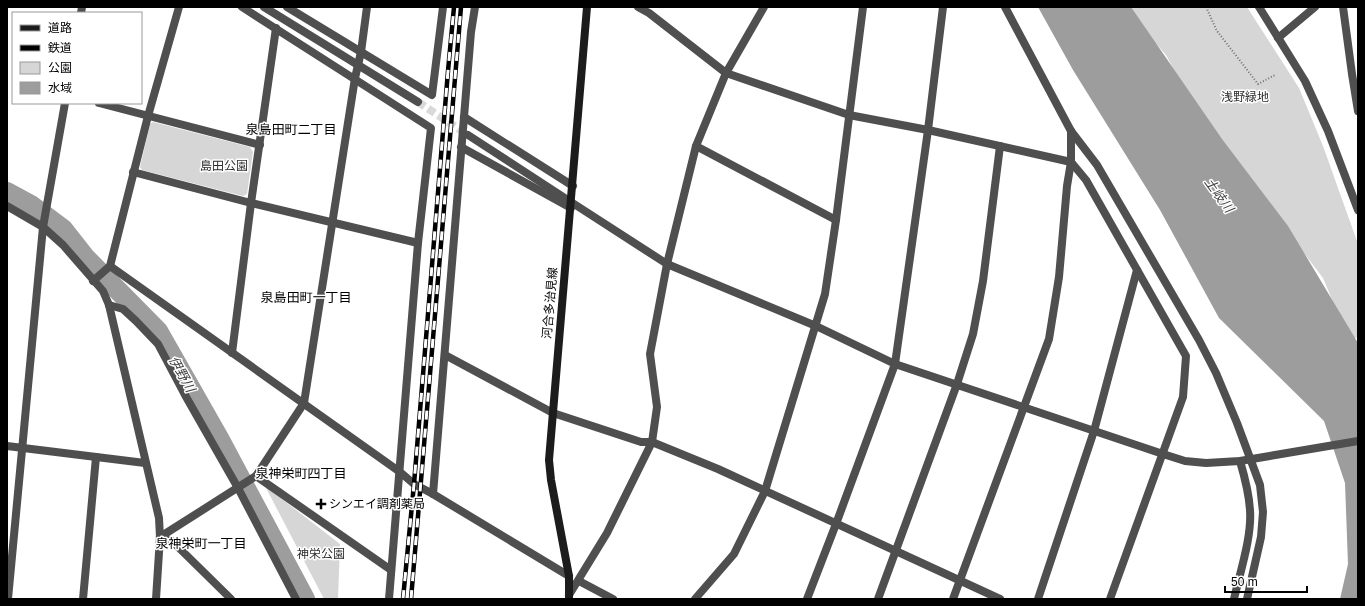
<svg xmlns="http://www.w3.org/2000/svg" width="1365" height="606" viewBox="0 0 1365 606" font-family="Helvetica,'Noto Sans JP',sans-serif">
	<rect width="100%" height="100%" fill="#fff"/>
	<g fill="#d6d6d6">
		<polygon points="1124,7 1247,7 1299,88 1323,146 1358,244 1358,337 1349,340 1323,278 1240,169 1206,130 1166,55"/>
		<polygon points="153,122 250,147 253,152 247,194 243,196 142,170 140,167 150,124"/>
		<polygon points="265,486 340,544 338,599 324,599"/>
	</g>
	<polygon fill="#9d9d9d" points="1038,7 1131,7 1222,139 1288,226 1358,343 1358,599 1340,599 1348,564 1345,483 1324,421 1219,318 1160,210 1073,70"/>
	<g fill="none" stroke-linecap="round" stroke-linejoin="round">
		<polyline stroke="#9d9d9d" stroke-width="20" points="7,192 31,205 63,229 85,257 158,331 220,440 305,599"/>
		<polyline stroke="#d9d9d9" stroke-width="8" stroke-dasharray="8 4" stroke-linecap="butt" points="418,102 468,135"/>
		<polyline stroke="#717171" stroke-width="2" stroke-dasharray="1 2" stroke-linecap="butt" points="1206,7 1217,31 1258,84 1275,75"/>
		<g stroke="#4f4f4f" stroke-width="8">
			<polyline points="242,7 431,128 418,243 389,599"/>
			<polyline points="287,7 432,95 443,7"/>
			<polyline points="638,7 649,13 726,73 849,115 928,130 1071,162 1086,180 1186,356 1183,397 1110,599"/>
			<polyline points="1005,7 1071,131 1097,165 1199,340 1216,373 1237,423 1260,485 1263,512 1261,537 1247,599"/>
			<polyline points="1259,7 1305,81 1328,131 1358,210"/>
			<polyline points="1343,7 1352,74 1358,111"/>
			<polyline points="81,13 82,7"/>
			<polyline points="1278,38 1315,7"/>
			<polyline points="361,52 367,7"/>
			<polyline points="99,103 260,145"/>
			<polyline points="464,117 573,186"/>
			<polyline points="696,146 836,220"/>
			<polyline points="461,147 571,208"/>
			<polyline points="133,172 251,203 418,243"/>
			<polyline points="571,202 667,264 816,326 895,364 1163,454 1185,461 1206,463 1240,461 1358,441"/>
			<polyline points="7,206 43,227 63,245 103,291 109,305 159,518 160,537 156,599"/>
			<polyline points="110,266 400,472 414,484 433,494 569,576"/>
			<polyline points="93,281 110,266 148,116 179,7"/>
			<polyline points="109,305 123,309 136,321 158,344 185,395 238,488 296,599"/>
			<polyline points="232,353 251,203 276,28"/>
			<polyline points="445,355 553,413 641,442 652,442 718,469 1000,599"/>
			<polyline points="7,446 145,463"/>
			<polyline points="256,476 391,570"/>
			<polyline points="433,494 464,117 471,32 475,7"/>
			<polyline points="160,537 256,476 304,403 355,78"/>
			<polyline points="160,537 171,540 231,599"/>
			<polyline points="579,581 613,599"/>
			<polyline points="569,595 607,533 652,442 657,407 650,354 667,264 696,146 726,73 764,7"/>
			<polyline points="8,599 43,227 65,103"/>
			<polyline points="83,599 96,457"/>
			<polyline points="695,599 734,554 765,491 825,294 836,220 863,7"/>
			<polyline points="807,599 836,524 895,364 928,130 943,7"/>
			<polyline points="878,599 957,384 973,334 983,281 1000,146"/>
			<polyline points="953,599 1049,339 1059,277 1067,186 1071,162 1071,131"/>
			<polyline points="1038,599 1094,431 1137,270"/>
			<path d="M1234,599C1240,572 1252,537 1250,510C1249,493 1245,478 1240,461"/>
		</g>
		<g stroke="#4f4f4f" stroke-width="8">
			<polyline points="264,7 418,102"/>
			<polyline points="468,135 571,202"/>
		</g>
		<polyline stroke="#1c1c1c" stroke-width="8" points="569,599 569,576 551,480 549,460 587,7"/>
		<defs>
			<g id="rail">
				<polyline points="403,599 414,484 448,71 454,7"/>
				<polyline points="411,599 461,7"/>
			</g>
		</defs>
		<use href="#rail" stroke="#000" stroke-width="4.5"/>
		<use href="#rail" stroke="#fff" stroke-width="3" stroke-dasharray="9" stroke-linecap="butt"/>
		<polyline stroke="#4f4f4f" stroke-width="8" points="355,78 361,52"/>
	</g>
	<path fill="#000" stroke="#fff" stroke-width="1.5" d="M319 498h4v4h4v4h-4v4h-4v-4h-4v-4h4z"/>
	<g text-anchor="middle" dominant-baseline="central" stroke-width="3" stroke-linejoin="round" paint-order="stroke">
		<g font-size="12" fill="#2d2d2d" stroke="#fff">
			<text x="1245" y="97">浅野緑地</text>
			<text x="224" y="166">島田公園</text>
			<text x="321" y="554">神栄公園</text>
		</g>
		<g font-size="12" fill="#000" stroke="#fff">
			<text transform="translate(550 303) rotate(-85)">河合多治見線</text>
		</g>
		<g font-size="12" fill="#000" stroke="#fff" text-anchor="start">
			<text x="329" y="504">シンエイ調剤薬局</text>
		</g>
		<g font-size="13" fill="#000" stroke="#fff">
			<text x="291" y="129">泉島田町二丁目</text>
			<text x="306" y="297">泉島田町一丁目</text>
			<text x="301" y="473">泉神栄町四丁目</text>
			<text x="201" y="543">泉神栄町一丁目</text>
		</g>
		<g font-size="13" font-style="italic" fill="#3e3e3e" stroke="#fff">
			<text transform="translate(1219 195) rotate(54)">土岐川</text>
			<text transform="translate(182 374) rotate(61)">伊野川</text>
		</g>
	</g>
	<rect width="1365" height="606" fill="none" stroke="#000000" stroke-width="16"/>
	<rect x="12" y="12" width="130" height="92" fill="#ffffff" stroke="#999999"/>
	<rect x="20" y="25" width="20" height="6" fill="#1c1c1c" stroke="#999999"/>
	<text x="48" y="32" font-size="12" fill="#000000">道路</text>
	<rect x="20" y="45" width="20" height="6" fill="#000000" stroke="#999999"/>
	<text x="48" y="52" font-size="12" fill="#000000">鉄道</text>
	<rect x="20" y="62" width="20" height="12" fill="#d6d6d6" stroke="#999999"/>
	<text x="48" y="72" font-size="12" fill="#000000">公園</text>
	<rect x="20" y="82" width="20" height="12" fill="#9d9d9d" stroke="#999999"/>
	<text x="48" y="92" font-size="12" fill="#000000">水域</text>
	<path d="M1225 586v6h82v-6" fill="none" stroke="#000000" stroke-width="2"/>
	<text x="1231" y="586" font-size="12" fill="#000000" stroke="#ffffff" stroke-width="3" paint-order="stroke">50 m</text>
</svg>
